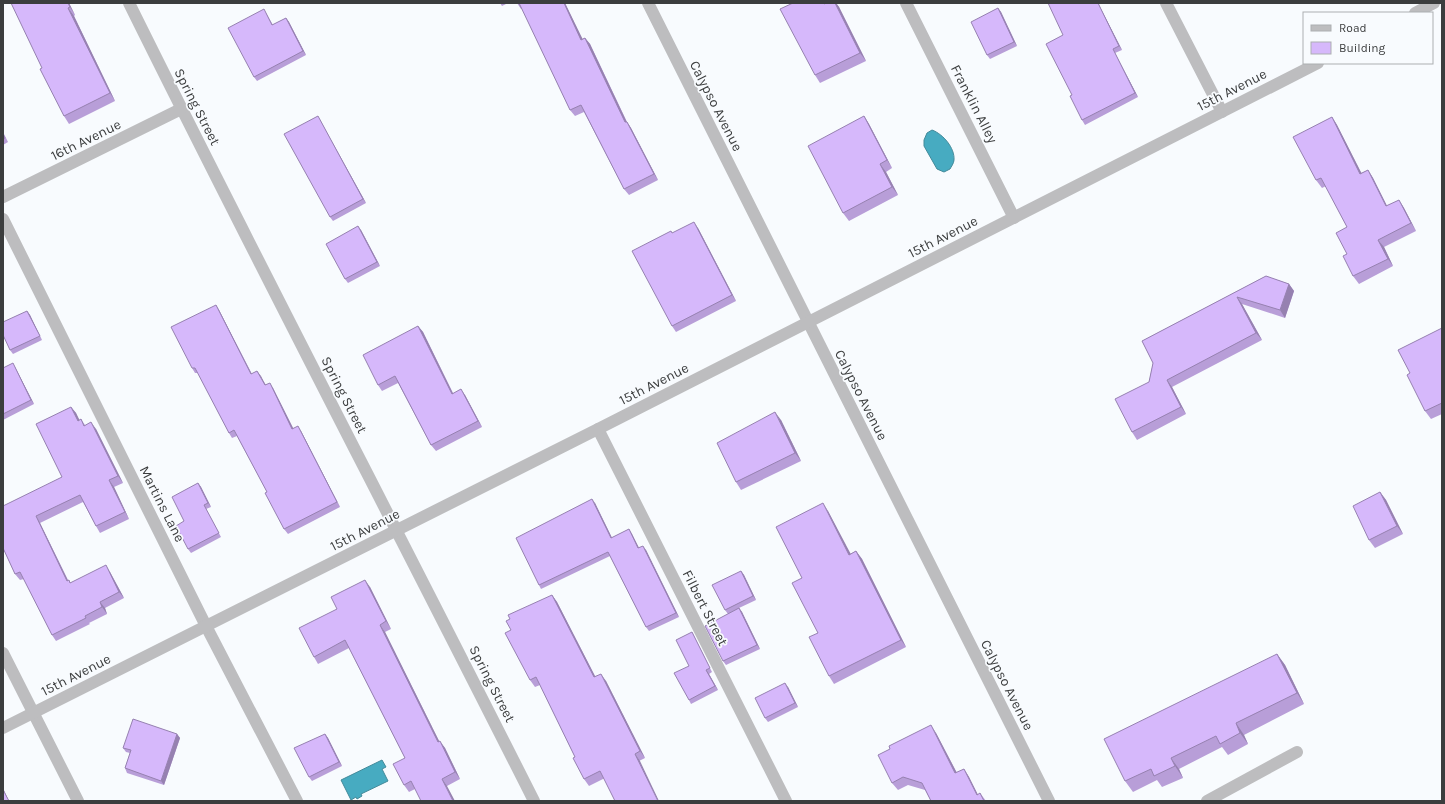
<svg xmlns="http://www.w3.org/2000/svg" width="1445" height="804" viewBox="0 0 1445 804" font-family="Karla,sans-serif">
	<rect width="100%" height="100%" fill="#f8fbfe"/>
	<g fill="#47abc1" stroke="#438a9a">
		<path d="M932,130C943,134 955,148 954,160C954,163 951,167 950,169L944,172L937,169L924,146V140L927,133Z"/>
		<polygon points="382,760 386,767 382,769 388,781 361,794 362,796 357,799 356,797 351,800 341,780"/>
	</g>
	<g fill="none" stroke-linecap="round" stroke-linejoin="round">
		<g stroke="#bdbdbf" stroke-width="12">
			<path d="M129,3C261,270 400,535 534,801"/>
			<polyline points="648,3 1049,801"/>
			<polyline points="906,3 1014,218"/>
			<polyline points="1166,3 1222,112"/>
			<polyline points="1415,13 1434,3"/>
			<polyline points="3,197 181,109"/>
			<polyline points="3,219 206,626 297,801"/>
			<polyline points="598,429 786,801"/>
			<polyline points="3,653 78,801"/>
			<polyline points="3,728 598,429 1318,63"/>
			<polyline points="1207,801 1297,752"/>
		</g>
	</g>
	<g fill="#b89ed8">
		<polygon points="69,3 75,15 74,16 115,101 69,124 64,116 42,68"/>
		<polygon points="500,3 508,3 502,6"/>
		<polygon points="517,3 565,3 582,39 585,38 590,44 627,122 631,128 658,180 629,195 624,189 584,112 575,116 570,110 522,8 521,9"/>
		<polygon points="826,3 836,3 839,7 866,61 820,83 815,75"/>
		<polygon points="1098,3 1122,50 1115,53 1138,97 1085,125 1082,120 1072,95 1063,35"/>
		<polygon points="998,8 1001,12 1017,46 990,59 987,55"/>
		<polygon points="266,13 273,25 286,18 289,22 306,55 257,81 254,77"/>
		<polygon points="864,116 869,124 892,168 886,172 898,195 849,221 843,213"/>
		<polygon points="1332,117 1337,125 1361,173 1368,170 1373,178 1387,206 1399,200 1404,208 1416,231 1384,247 1393,266 1359,284 1353,276 1347,254 1347,227 1326,186 1322,188 1316,180"/>
		<polygon points="320,120 366,203 333,221 330,217"/>
		<polygon points="3,132 8,142 3,145"/>
		<polygon points="698,228 736,301 676,332 672,326 673,233"/>
		<polygon points="361,230 380,266 348,283 345,279"/>
		<polygon points="1266,276 1289,284 1294,291 1285,318 1242,304 1262,340 1172,387 1186,414 1137,440 1132,432 1149,382 1153,363 1142,341"/>
		<polygon points="216,305 219,310 252,374 257,371 266,385 273,388 293,428 301,431 340,507 288,534 284,529 267,492 237,436 232,438 229,433 198,373 195,373 192,368"/>
		<polygon points="27,311 30,315 42,340 13,354 10,350"/>
		<polygon points="418,326 423,332 453,393 465,395 482,427 436,451 431,445 398,383 382,391 378,385"/>
		<polygon points="1442,328 1442,414 1431,419 1425,411 1410,373"/>
		<polygon points="15,367 34,404 3,420 3,368"/>
		<polygon points="71,407 76,413 79,420 81,419 85,425 96,429 123,483 114,487 129,519 100,533 96,526 83,502 40,523 68,580 71,583 110,572 124,598 105,608 107,614 89,623 90,624 56,641 52,635 24,579 20,580 15,574 3,548 62,477"/>
		<polygon points="781,420 801,461 741,490 736,482"/>
		<polygon points="198,483 201,487 211,507 206,509 221,537 191,553 188,549 184,521"/>
		<polygon points="1380,492 1386,500 1403,534 1375,548 1369,540"/>
		<polygon points="595,503 612,538 629,529 632,534 639,548 646,550 679,617 649,631 646,627 610,556 541,589 539,585"/>
		<polygon points="828,511 850,554 856,551 862,559 906,647 834,684 829,676 818,633 802,578"/>
		<polygon points="741,571 744,575 756,600 739,608 742,612 760,649 726,665 723,661 728,614 725,610"/>
		<polygon points="370,587 391,629 385,632 439,741 445,748 460,779 447,786 415,789 409,792 404,785 405,758 349,648 318,664 314,657 337,609"/>
		<polygon points="552,595 557,602 595,676 606,681 645,758 589,786 584,779 575,757 540,685 535,687 530,680 511,630"/>
		<polygon points="692,632 712,672 709,674 718,690 691,704 689,700 689,666"/>
		<polygon points="1277,654 1285,665 1304,704 1244,735 1248,744 1228,755 1222,747 1179,769 1183,778 1162,787 1157,780 1133,792 1125,781"/>
		<polygon points="788,687 798,707 768,722 765,718"/>
		<polygon points="936,733 957,773 964,769 969,777 978,795 980,793 986,801 931,801 925,790 908,785 898,790 892,783"/>
		<polygon points="177,734 180,738 164,785 127,773 125,768 130,753 126,752 123,748"/>
		<polygon points="325,734 328,738 342,766 312,781 309,777"/>
	</g>
	<g fill="#9681b0">
		<polygon points="68,3 69,3 75,15 70,7"/>
		<polygon points="564,3 565,3 586,46 581,40"/>
		<polygon points="835,3 836,3 839,7 866,61 860,53"/>
		<polygon points="1098,3 1122,50 1119,46"/>
		<polygon points="68,8 74,16 115,101 110,93"/>
		<polygon points="998,8 1001,12 1017,46 1014,42"/>
		<polygon points="286,18 289,22 306,55 303,51"/>
		<polygon points="585,38 590,44 630,129 625,122"/>
		<polygon points="1113,49 1115,53 1138,97 1135,93"/>
		<polygon points="318,116 320,120 366,203 363,199"/>
		<polygon points="864,116 869,124 892,168 887,160"/>
		<polygon points="1332,117 1337,125 1366,182 1360,174"/>
		<polygon points="627,122 631,128 658,180 654,174"/>
		<polygon points="880,164 886,172 898,195 892,187"/>
		<polygon points="1368,170 1373,178 1391,214 1386,206"/>
		<polygon points="1399,200 1404,208 1416,231 1411,223"/>
		<polygon points="694,222 698,228 736,301 732,295"/>
		<polygon points="358,226 361,230 380,266 377,262"/>
		<polygon points="1378,240 1384,247 1393,266 1388,259"/>
		<polygon points="1289,284 1294,291 1285,318 1280,310"/>
		<polygon points="1237,297 1242,304 1262,340 1256,333"/>
		<polygon points="216,305 219,310 254,379 251,374"/>
		<polygon points="27,311 30,315 42,340 40,336"/>
		<polygon points="418,326 423,332 456,400 452,394"/>
		<polygon points="13,363 15,367 34,404 31,400"/>
		<polygon points="257,371 261,376 268,390 265,385"/>
		<polygon points="1167,380 1172,387 1186,414 1181,407"/>
		<polygon points="270,383 273,388 296,434 292,429"/>
		<polygon points="461,389 465,395 482,427 478,421"/>
		<polygon points="71,407 76,413 83,427 78,421"/>
		<polygon points="775,412 781,420 801,461 795,453"/>
		<polygon points="91,422 96,429 123,483 118,476"/>
		<polygon points="298,426 301,431 340,507 337,502"/>
		<polygon points="109,480 114,487 129,519 125,512"/>
		<polygon points="198,483 201,487 211,507 208,503"/>
		<polygon points="1380,492 1386,500 1403,534 1397,526"/>
		<polygon points="592,499 595,503 614,542 611,538"/>
		<polygon points="823,503 828,511 855,562 849,555"/>
		<polygon points="36,516 40,523 71,587 67,581"/>
		<polygon points="629,529 632,534 641,552 638,548"/>
		<polygon points="643,546 646,550 679,617 676,613"/>
		<polygon points="856,551 862,559 906,647 901,640"/>
		<polygon points="106,565 110,572 124,598 119,592"/>
		<polygon points="741,571 744,575 756,600 753,596"/>
		<polygon points="365,580 370,587 391,629 386,621"/>
		<polygon points="552,595 557,602 599,684 594,677"/>
		<polygon points="100,602 105,608 107,614 102,607"/>
		<polygon points="739,608 742,612 760,649 757,645"/>
		<polygon points="380,625 385,632 443,749 438,742"/>
		<polygon points="1277,654 1285,665 1304,704 1297,693"/>
		<polygon points="706,670 709,674 718,690 715,686"/>
		<polygon points="601,674 606,681 645,758 640,751"/>
		<polygon points="785,683 788,687 798,707 795,703"/>
		<polygon points="1236,723 1244,735 1248,744 1240,733"/>
		<polygon points="931,725 936,733 961,781 955,773"/>
		<polygon points="177,734 180,738 164,785 161,781"/>
		<polygon points="325,734 328,738 342,766 339,762"/>
		<polygon points="440,741 445,748 460,779 455,772"/>
		<polygon points="635,754 640,761 659,801 658,801"/>
		<polygon points="1171,758 1179,769 1183,778 1175,766"/>
		<polygon points="964,769 969,777 981,801 977,795"/>
		<polygon points="442,779 447,786 455,801 453,801"/>
		<polygon points="3,788 9,801 3,790"/>
	</g>
	<g fill="#d6b8fb" stroke="#9681b0">
		<polygon points="11,3 68,3 70,7 68,8 110,93 64,116 40,69 42,68"/>
		<polygon points="519,3 564,3 581,40 585,38 625,122 627,122 654,174 624,189 581,105 570,110"/>
		<polygon points="793,3 824,3 824,4 826,3 835,3 860,53 815,75 780,9"/>
		<polygon points="1048,3 1098,3 1119,46 1113,49 1135,93 1082,120 1070,96 1072,95 1046,44 1063,35"/>
		<polygon points="998,8 1014,42 987,55 971,22"/>
		<polygon points="264,9 272,25 286,18 303,51 254,77 228,28"/>
		<polygon points="318,116 363,199 330,217 284,134"/>
		<polygon points="864,116 887,160 880,164 892,187 843,213 808,146"/>
		<polygon points="1332,117 1360,174 1368,170 1386,206 1399,200 1411,223 1378,240 1388,259 1353,276 1343,256 1347,254 1336,233 1347,227 1321,178 1316,180 1293,137"/>
		<polygon points="3,134 5,138 3,139"/>
		<polygon points="694,222 732,295 672,326 632,251 671,231 672,233"/>
		<polygon points="358,226 377,262 345,279 326,244"/>
		<polygon points="1266,276 1289,284 1280,310 1237,297 1256,333 1167,380 1181,407 1132,432 1115,399 1149,382 1153,363 1142,341"/>
		<polygon points="216,305 251,374 257,371 265,385 270,383 292,429 298,426 337,502 284,529 265,493 267,492 234,430 229,433 195,368 192,368 171,327"/>
		<polygon points="27,311 40,336 10,350 3,335 3,322"/>
		<polygon points="418,326 452,394 461,389 478,421 431,445 395,376 378,385 363,355"/>
		<polygon points="1442,328 1442,403 1425,411 1407,375 1410,373 1398,350"/>
		<polygon points="13,363 31,400 3,414 3,368"/>
		<polygon points="71,407 78,421 81,419 84,426 91,422 118,476 109,480 125,512 96,526 80,495 36,516 67,581 69,580 70,583 106,565 119,592 100,602 102,607 85,616 86,618 52,635 20,572 15,574 3,548 3,506 62,477 36,424"/>
		<polygon points="775,412 795,453 736,482 717,443"/>
		<polygon points="198,483 208,503 204,505 219,533 188,549 176,526 184,521 172,497"/>
		<polygon points="1380,492 1397,526 1369,540 1353,506"/>
		<polygon points="592,499 611,538 629,529 638,548 643,546 676,613 646,627 608,552 539,585 516,538"/>
		<polygon points="823,503 849,555 856,551 901,640 829,676 809,637 818,633 792,583 802,578 776,527"/>
		<polygon points="741,571 753,596 725,610 712,585"/>
		<polygon points="365,580 386,621 380,625 438,742 440,741 455,772 442,779 453,801 421,801 411,781 404,785 393,764 405,758 345,640 314,657 299,628 337,609 331,597"/>
		<polygon points="552,595 594,677 601,674 640,751 635,754 658,801 615,801 600,771 584,779 573,758 575,757 536,677 530,680 505,633 511,630 506,621 510,619 508,615"/>
		<polygon points="739,608 757,645 723,661 705,626"/>
		<polygon points="692,632 710,668 706,670 715,686 689,700 674,673 689,666 676,640"/>
		<polygon points="1277,654 1297,693 1236,723 1240,733 1220,744 1216,736 1171,758 1175,766 1154,776 1151,769 1125,781 1104,739"/>
		<polygon points="785,683 795,703 765,718 755,698"/>
		<polygon points="133,719 177,734 161,781 125,768 131,750 123,748"/>
		<polygon points="931,725 955,773 964,769 977,795 980,793 984,801 931,801 922,783 903,777 892,783 878,755 890,749 889,746"/>
		<polygon points="325,734 339,762 309,777 294,748"/>
		<polygon points="3,790 9,801 3,801"/>
	</g>
	<g text-anchor="middle" dominant-baseline="central" stroke-width="3.5" stroke-linejoin="round" paint-order="stroke">
		<g font-size="14" fill="#3b3d3e" stroke="#f8fbfe">
			<text transform="translate(1232 90) rotate(-27)">15th Avenue</text>
			<text transform="translate(974 104) rotate(63)">Franklin Alley</text>
			<text transform="translate(716 106) rotate(63)">Calypso Avenue</text>
			<text transform="translate(197 107) rotate(63)">Spring Street</text>
			<text transform="translate(86 140) rotate(-26)">16th Avenue</text>
			<text transform="translate(943 237) rotate(-27)">15th Avenue</text>
			<text transform="translate(654 384) rotate(-27)">15th Avenue</text>
			<text transform="translate(344 395) rotate(63)">Spring Street</text>
			<text transform="translate(861 395) rotate(63)">Calypso Avenue</text>
			<text transform="translate(162 504) rotate(63)">Martins Lane</text>
			<text transform="translate(365 530) rotate(-27)">15th Avenue</text>
			<text transform="translate(705 608) rotate(63)">Filbert Street</text>
			<text transform="translate(76 675) rotate(-27)">15th Avenue</text>
			<text transform="translate(492 684) rotate(63)">Spring Street</text>
			<text transform="translate(1007 685) rotate(63)">Calypso Avenue</text>
		</g>
	</g>
	<rect width="1445" height="804" fill="none" stroke="#3b3d3e" stroke-width="8"/>
	<rect x="1303" y="12" width="130" height="52" fill="#f8fbfe" stroke="#acafb1"/>
	<rect x="1311" y="25" width="20" height="6" fill="#bdbdbf" stroke="#acafb1"/>
	<text x="1339" y="32" font-size="12" fill="#3b3d3e">Road</text>
	<rect x="1311" y="42" width="20" height="12" fill="#d6b8fb" stroke="#acafb1"/>
	<text x="1339" y="52" font-size="12" fill="#3b3d3e">Building</text>
</svg>
